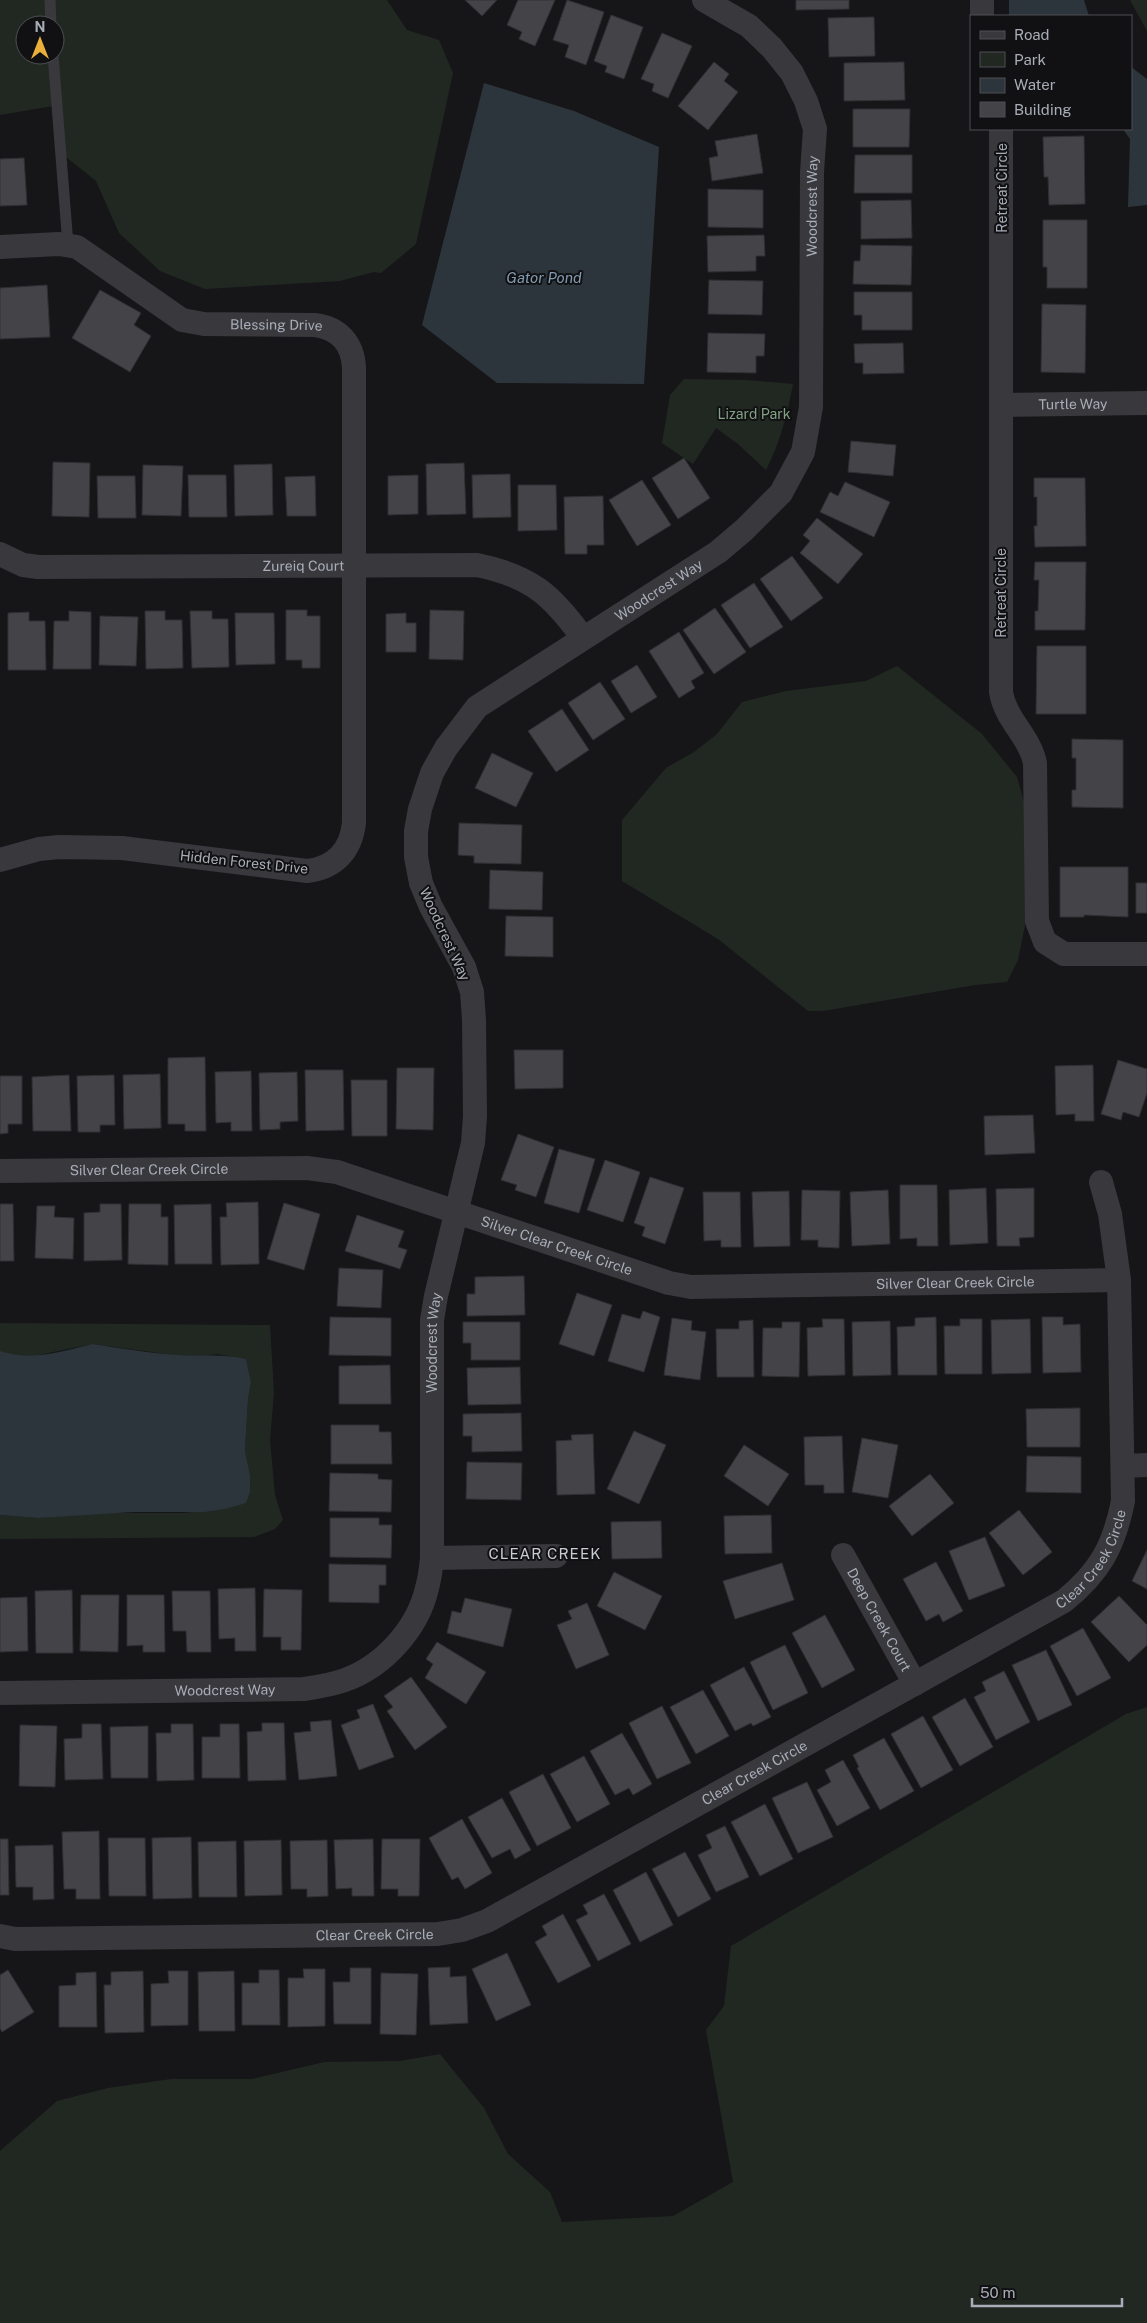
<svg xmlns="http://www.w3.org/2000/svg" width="1147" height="2323" viewBox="0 0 1147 2323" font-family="'Public Sans',sans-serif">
	<rect width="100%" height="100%" fill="#161618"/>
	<g fill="#212822" fill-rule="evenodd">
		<path d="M0,0H387L407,30L439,40L453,73L416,244L381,273L374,272L340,281L205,289L160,271L119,233L96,181L66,157L59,105L0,115ZM25,25H55V55H25Z"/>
		<polygon points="1130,0 1147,0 1147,31"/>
		<path d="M684,379L746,380L793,384C787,416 781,440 766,470L738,444L716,428L693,464L662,443L670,395Z"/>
		<polygon points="897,666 982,734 1017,777 1030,823 1030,900 1018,960 1007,982 975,985 823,1011 808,1011 718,939 622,881 622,820 666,768 694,752 717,734 742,702 786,691 866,681"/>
		<polygon points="0,1323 270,1325 274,1393 270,1440 275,1495 283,1520 275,1529 254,1537 0,1539 0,1515 38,1518 96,1513 183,1513 225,1509 250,1476 245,1451 248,1399 251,1382 246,1359 217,1354 196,1357 174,1355 92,1344 34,1356 11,1355 0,1351"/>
		<polygon points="1147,1707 1147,2323 0,2323 0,2151 57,2101 108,2088 171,2079 252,2079 324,2062 400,2061 440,2054 484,2108 508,2154 550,2192 562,2222 673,2216 733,2182 706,2030 724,2006 731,1946 1126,1714"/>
	</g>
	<g fill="#2d353c">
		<polygon points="1009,0 1084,0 1089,16 1009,16"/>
		<polygon points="1131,67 1147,79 1147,205 1128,207 1130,139 1123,129 1131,129"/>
		<polygon points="484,83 574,111 659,147 644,384 497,383 422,325"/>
		<path d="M92,1344C120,1348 148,1353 177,1355C201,1357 222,1353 246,1359L251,1382L248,1399L245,1451L250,1475V1492L246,1503L225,1509L204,1512H133L38,1518L0,1515V1351C30,1361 62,1352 92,1344Z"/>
	</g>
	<g fill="#434348" stroke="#303034">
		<polygon points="465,0 497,0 482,16"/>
		<polygon points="518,0 555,0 535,46 519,39 522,32 507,25"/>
		<polygon points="567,0 604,12 586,65 565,57 569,45 553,40"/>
		<polygon points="796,0 849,0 849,9 796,10"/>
		<polygon points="611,15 643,27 624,79 605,72 607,66 594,61"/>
		<polygon points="874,17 875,56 829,57 828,18"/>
		<polygon points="662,33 692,46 668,98 652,91 654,84 641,79"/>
		<polygon points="714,62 729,74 724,81 738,92 708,130 678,106"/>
		<polygon points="904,62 905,100 844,101 844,63"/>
		<polygon points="853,109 910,109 909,147 853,147"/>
		<polygon points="757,134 763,173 712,181 709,158 718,156 715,141"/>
		<polygon points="1084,136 1085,204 1049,205 1048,177 1044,177 1043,137"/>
		<polygon points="855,155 912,155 912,193 854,193"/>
		<polygon points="24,158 27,205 0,206 0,159"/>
		<polygon points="708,189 763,190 763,228 708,227"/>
		<polygon points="911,200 912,238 861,239 861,201"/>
		<polygon points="1043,220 1087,220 1087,288 1047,288 1047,267 1043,267"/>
		<polygon points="764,235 765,256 756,256 756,271 708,272 707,236"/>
		<polygon points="861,245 912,246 911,285 853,284 854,261 860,261"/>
		<polygon points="709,280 763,281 762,315 708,314"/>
		<polygon points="47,285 50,337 0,339 0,288"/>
		<polygon points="100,290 141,313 134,325 151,336 130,372 72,338"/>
		<polygon points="854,292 912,292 912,330 862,330 862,315 854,315"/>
		<polygon points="1042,304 1086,305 1085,373 1041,372"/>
		<polygon points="708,333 765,334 764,356 756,356 756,373 707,372"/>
		<polygon points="903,343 904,373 863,374 863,363 855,363 854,344"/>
		<polygon points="851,441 896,445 893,476 848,472"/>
		<polygon points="684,458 710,498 678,519 652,478"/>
		<polygon points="53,462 90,463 89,517 52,516"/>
		<polygon points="464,463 466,514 427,515 426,464"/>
		<polygon points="272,464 273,515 235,516 234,465"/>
		<polygon points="143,465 183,466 181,516 142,515"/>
		<polygon points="510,474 511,517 473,518 472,475"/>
		<polygon points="188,475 226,475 227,517 189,517"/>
		<polygon points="418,475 418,514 388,515 388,476"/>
		<polygon points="97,476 135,476 136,518 98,518"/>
		<polygon points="315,476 316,516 287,516 285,477"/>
		<polygon points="1034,478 1085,478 1086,546 1035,547 1034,526 1037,526 1037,497 1034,497"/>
		<polygon points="642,480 671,525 637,546 609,500"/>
		<polygon points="845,482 890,502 874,537 820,512 830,492 838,496"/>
		<polygon points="518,485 556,485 557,530 518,531"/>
		<polygon points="603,496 604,545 587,545 587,554 565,554 564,497"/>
		<polygon points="817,518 863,554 838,584 800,553 810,541 803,535"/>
		<polygon points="792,556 823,598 791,621 760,579"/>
		<polygon points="1035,562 1086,562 1085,630 1035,630 1035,611 1038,611 1039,580 1034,580"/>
		<polygon points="754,583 783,627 750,648 721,605"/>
		<polygon points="715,608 746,652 714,674 683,630"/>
		<polygon points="286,610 307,610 307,616 320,616 320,668 302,668 302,660 286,660"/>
		<polygon points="430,610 464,611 463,660 429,659"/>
		<polygon points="69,611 91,612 91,669 53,669 54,621 69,621"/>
		<polygon points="145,611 165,611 165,620 182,620 183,668 146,669"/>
		<polygon points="190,611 212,611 212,619 228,619 229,667 192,668"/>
		<polygon points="29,612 29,621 45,621 46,670 8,670 8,613"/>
		<polygon points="235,613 274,613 275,664 236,665"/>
		<polygon points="406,613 406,623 416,623 416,652 386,652 386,614"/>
		<polygon points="100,616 138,617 136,666 99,665"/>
		<polygon points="679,632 704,673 691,681 695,688 679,698 649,651"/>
		<polygon points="1037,646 1086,646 1086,714 1036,714"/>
		<polygon points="637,665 657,697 631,713 611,681"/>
		<polygon points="600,682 625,719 593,740 568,703"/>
		<polygon points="562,709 589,750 556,772 528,731"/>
		<polygon points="1072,739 1123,740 1123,808 1072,807 1072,790 1076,790 1076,758 1072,758"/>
		<polygon points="492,753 533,773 516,807 475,788"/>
		<polygon points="459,823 522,825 521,864 474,863 474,856 458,855"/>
		<polygon points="1060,867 1128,867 1128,917 1084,915 1084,917 1060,917"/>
		<polygon points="490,870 543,872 542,910 489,909"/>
		<rect x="1136" y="883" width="11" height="30"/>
		<polygon points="506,916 553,917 553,957 505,956"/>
		<polygon points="514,1050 563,1050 563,1088 515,1089"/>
		<polygon points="205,1057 206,1131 185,1131 185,1124 168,1124 168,1058"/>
		<polygon points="1118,1060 1147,1069 1147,1093 1139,1117 1123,1112 1121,1120 1101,1114"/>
		<polygon points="1093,1065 1094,1121 1075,1121 1075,1114 1056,1115 1055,1066"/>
		<polygon points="397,1068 434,1068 433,1130 396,1129"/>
		<polygon points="305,1070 343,1070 344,1130 306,1131"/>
		<polygon points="251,1071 252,1131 231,1131 231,1122 216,1123 215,1072"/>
		<polygon points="297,1072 298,1121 280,1122 280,1129 260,1130 259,1073"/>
		<polygon points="160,1074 161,1128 124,1129 123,1075"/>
		<polygon points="69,1075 71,1131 33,1131 32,1077"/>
		<polygon points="114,1075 115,1125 100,1125 100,1132 78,1132 77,1076"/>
		<polygon points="0,1076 22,1076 22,1124 8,1124 8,1133 0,1134"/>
		<polygon points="351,1080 387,1080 387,1136 352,1136"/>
		<polygon points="1033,1115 1035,1153 985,1155 984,1116"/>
		<polygon points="518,1134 554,1147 536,1197 515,1190 517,1185 501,1180"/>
		<polygon points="559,1149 595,1159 579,1213 544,1203"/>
		<polygon points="605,1160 640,1172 623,1222 587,1210"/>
		<polygon points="650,1177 684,1188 665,1244 642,1236 645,1227 634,1223"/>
		<polygon points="900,1185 937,1185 938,1246 917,1246 917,1238 900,1239"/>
		<polygon points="986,1188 988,1243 950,1245 949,1190"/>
		<polygon points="1034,1188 1034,1237 1019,1238 1020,1246 997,1246 996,1189"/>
		<polygon points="802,1190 840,1191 839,1248 818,1247 818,1240 801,1240"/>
		<polygon points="888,1190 890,1244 852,1246 850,1192"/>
		<polygon points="789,1191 790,1246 754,1247 752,1192"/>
		<polygon points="703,1192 740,1192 741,1247 721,1247 721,1240 704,1241"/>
		<polygon points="258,1202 259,1264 221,1265 220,1217 227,1217 226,1203"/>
		<polygon points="284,1203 320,1214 304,1270 267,1259"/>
		<polygon points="0,1204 13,1204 14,1261 0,1261"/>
		<polygon points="100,1204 121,1204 122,1260 84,1261 84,1213 100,1212"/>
		<polygon points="129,1204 161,1204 161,1217 168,1217 168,1265 128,1264"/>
		<polygon points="211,1204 212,1264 175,1264 174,1205"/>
		<polygon points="37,1206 55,1206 54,1217 74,1218 73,1259 35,1258"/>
		<polygon points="357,1215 404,1231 398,1247 407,1250 400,1269 345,1251"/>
		<polygon points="339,1268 383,1270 381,1308 337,1306"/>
		<polygon points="524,1276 525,1315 467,1316 467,1294 475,1294 475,1277"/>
		<polygon points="577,1293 612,1305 594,1356 559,1344"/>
		<polygon points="643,1311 660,1317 644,1372 608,1361 622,1314 640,1319"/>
		<polygon points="330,1317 391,1318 391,1356 329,1355"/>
		<polygon points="936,1317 937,1375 898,1375 897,1327 915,1326 915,1318"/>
		<polygon points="1042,1317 1063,1317 1063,1325 1080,1324 1081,1372 1043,1373"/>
		<polygon points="672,1318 692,1321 691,1330 706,1332 700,1380 664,1375"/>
		<polygon points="822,1319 844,1319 845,1375 808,1376 807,1328 823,1327"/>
		<polygon points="960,1319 982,1319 982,1374 945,1374 944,1326 960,1326"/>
		<polygon points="1030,1319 1031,1373 992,1374 991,1320"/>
		<polygon points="753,1320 754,1377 717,1377 716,1329 739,1329 739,1321"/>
		<polygon points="890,1321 891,1375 853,1376 852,1322"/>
		<polygon points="463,1322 520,1322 520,1360 471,1360 471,1343 463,1343"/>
		<polygon points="782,1322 800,1322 799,1377 762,1376 763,1328 782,1328"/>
		<polygon points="390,1365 391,1404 339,1404 339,1366"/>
		<polygon points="520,1367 521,1404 468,1405 467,1368"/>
		<polygon points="1080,1408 1080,1447 1027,1447 1026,1409"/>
		<polygon points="521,1413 522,1451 472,1452 472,1436 463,1436 463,1414"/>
		<polygon points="331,1425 379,1425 379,1432 391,1432 392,1464 331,1464"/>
		<polygon points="634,1431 666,1445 639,1504 607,1489"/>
		<polygon points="593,1434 595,1494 557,1495 556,1441 572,1440 571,1435"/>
		<polygon points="842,1436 844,1493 824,1493 824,1485 805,1485 804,1437"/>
		<polygon points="862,1438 898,1445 888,1498 852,1492"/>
		<polygon points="744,1445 789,1474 768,1506 724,1476"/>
		<polygon points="1027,1456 1081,1457 1081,1493 1026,1492"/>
		<polygon points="467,1462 522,1463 521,1500 466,1499"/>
		<polygon points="330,1473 378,1474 378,1479 392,1480 391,1512 329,1511"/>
		<polygon points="930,1474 954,1503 912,1536 889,1506"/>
		<polygon points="1019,1510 1052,1552 1023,1575 989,1533"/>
		<polygon points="771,1515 772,1553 725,1554 724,1516"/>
		<polygon points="330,1518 379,1518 379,1525 392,1525 391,1558 330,1557"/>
		<polygon points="661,1521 662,1558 612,1559 611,1522"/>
		<polygon points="985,1537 1005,1586 969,1600 949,1551"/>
		<polygon points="1147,1550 1147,1589 1132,1581"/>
		<polygon points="936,1562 963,1611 943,1622 939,1614 926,1621 903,1579"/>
		<polygon points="782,1563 794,1600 735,1619 723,1581"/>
		<polygon points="329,1564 386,1565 386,1585 379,1585 379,1603 329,1602"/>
		<polygon points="614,1572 662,1596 645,1630 597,1606"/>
		<polygon points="255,1588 256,1651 235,1651 235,1638 219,1639 218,1589"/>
		<polygon points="264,1589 302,1590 301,1650 281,1650 281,1637 263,1637"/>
		<polygon points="72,1590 73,1653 36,1653 35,1591"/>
		<polygon points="172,1591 210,1591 211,1652 187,1652 186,1631 173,1631"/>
		<polygon points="81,1595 119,1595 118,1652 80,1651"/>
		<polygon points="127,1595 164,1595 165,1652 143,1652 143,1645 127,1646"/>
		<polygon points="1119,1596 1147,1625 1147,1645 1129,1662 1091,1622"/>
		<polygon points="27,1597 28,1651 0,1652 0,1598"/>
		<polygon points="465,1598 512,1609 503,1647 447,1633 452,1611 461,1613"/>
		<polygon points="587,1603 609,1655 576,1669 557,1625 572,1619 568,1611"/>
		<polygon points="825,1615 855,1670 822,1688 792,1633"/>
		<polygon points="1083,1628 1111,1678 1077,1696 1050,1646"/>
		<polygon points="437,1642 486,1672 466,1704 425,1678 433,1664 426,1659"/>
		<polygon points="785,1645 808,1693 773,1710 750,1662"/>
		<polygon points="1046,1650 1072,1705 1038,1721 1012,1665"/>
		<polygon points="744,1667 771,1717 753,1726 751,1723 735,1731 710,1685"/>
		<polygon points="1004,1671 1030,1722 996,1740 974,1697 986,1691 982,1682"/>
		<polygon points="411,1677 447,1727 415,1750 387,1711 393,1707 384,1696"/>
		<polygon points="703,1690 729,1736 696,1754 670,1707"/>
		<polygon points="965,1698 993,1747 960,1766 932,1717"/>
		<polygon points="373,1704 394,1757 359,1770 341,1725 360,1718 357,1710"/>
		<polygon points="662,1706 691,1763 657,1779 629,1723"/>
		<polygon points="923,1716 953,1770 921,1788 891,1734"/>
		<polygon points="331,1720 337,1776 299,1780 294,1733 311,1731 310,1722"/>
		<polygon points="262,1723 284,1723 286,1780 248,1781 247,1732 262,1731"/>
		<polygon points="82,1724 101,1724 103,1779 65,1780 64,1739 82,1738"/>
		<polygon points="171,1724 193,1724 194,1780 157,1781 156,1733 171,1733"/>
		<polygon points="220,1724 239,1724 240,1778 202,1778 202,1737 220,1737"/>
		<polygon points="20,1725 57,1726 55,1787 19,1786"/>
		<polygon points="148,1726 148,1778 111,1778 110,1727"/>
		<polygon points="622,1733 652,1784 633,1795 629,1788 615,1795 590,1751"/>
		<polygon points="884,1738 914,1791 880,1810 857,1768 859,1767 853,1755"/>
		<polygon points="584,1756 610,1804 577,1822 550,1774"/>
		<polygon points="843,1760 870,1808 837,1826 817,1790 831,1782 825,1770"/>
		<polygon points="543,1774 571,1828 537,1846 509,1792"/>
		<polygon points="807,1782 833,1837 798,1853 772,1798"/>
		<polygon points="502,1798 531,1850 515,1859 510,1849 492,1858 468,1817"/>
		<polygon points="765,1804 793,1859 760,1876 731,1822"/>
		<polygon points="462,1819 492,1873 465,1889 458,1877 452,1880 429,1838"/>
		<polygon points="725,1826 749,1877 716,1892 698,1855 712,1848 706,1835"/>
		<polygon points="99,1831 100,1899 76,1899 76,1889 64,1889 62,1832"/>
		<polygon points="191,1837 192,1898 153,1899 152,1838"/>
		<polygon points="108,1838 145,1838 146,1896 109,1896"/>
		<polygon points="0,1839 8,1839 9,1895 0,1895"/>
		<polygon points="373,1839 374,1896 352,1896 352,1888 336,1889 334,1840"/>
		<polygon points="382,1839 420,1839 419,1896 398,1896 398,1889 381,1889"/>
		<polygon points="281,1840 282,1895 245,1896 244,1841"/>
		<polygon points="327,1840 328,1896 307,1897 307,1889 291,1889 290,1841"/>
		<polygon points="236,1841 237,1897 199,1897 198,1842"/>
		<polygon points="53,1845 54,1899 33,1900 33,1887 16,1887 15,1846"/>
		<polygon points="685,1852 711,1899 678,1917 652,1869"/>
		<polygon points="646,1872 673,1925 640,1942 613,1890"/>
		<polygon points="604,1894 631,1944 598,1961 576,1920 588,1914 583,1905"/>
		<polygon points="563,1914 591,1966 558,1983 535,1942 547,1935 542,1926"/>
		<polygon points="507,1953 531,2005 496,2021 472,1969"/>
		<polygon points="450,1967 450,1977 466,1976 468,2023 430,2025 428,1968"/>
		<polygon points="350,1968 371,1968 371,2024 334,2024 333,1982 350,1982"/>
		<polygon points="303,1969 325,1969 325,2026 288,2027 288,1978 304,1978"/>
		<polygon points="8,1970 34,2012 2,2032 0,2028 0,1975"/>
		<polygon points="259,1970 279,1970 280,2025 242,2025 242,1983 259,1983"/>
		<polygon points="143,1971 144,2032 105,2033 104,1985 111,1985 111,1972"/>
		<polygon points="168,1971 188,1971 188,2025 151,2026 151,1984 169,1983"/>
		<polygon points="234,1971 235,2031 199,2031 198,1972"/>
		<polygon points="96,1972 97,2027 59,2027 59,1986 76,1985 76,1973"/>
		<polygon points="381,1973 418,1974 416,2035 380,2034"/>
	</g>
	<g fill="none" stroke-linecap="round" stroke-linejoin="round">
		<g stroke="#38383d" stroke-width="11">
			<polyline points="50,0 51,25"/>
			<polyline points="53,55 68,245"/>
		</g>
		<g stroke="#38383d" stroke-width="24">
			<polyline points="982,0 982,16"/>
			<path d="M1001,129V692C1005,719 1030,737 1035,763L1037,921L1045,942L1064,954H1147"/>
			<path id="s1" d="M0,247L59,244L77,247L182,320L204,324L315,325C339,328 353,344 354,368V823C351,850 335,868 307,871L122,848L59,847L39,849L0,860"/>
			<path id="s2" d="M1001,405L1147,403"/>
			<path id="s3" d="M0,554L23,565L38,567L477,565C531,576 552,595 583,638"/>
			<path id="s4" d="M0,1171L307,1168L337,1172L669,1283L691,1287L1119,1280"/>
			<polyline points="1124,1466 1147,1465"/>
			<path id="s5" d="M843,1555L915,1684"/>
			<polyline points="432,1558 556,1556"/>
			<path id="s6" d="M0,1693L304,1689C318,1687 331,1685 345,1680C384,1666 418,1628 427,1588C430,1578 431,1568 432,1558V1320L436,1296L473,1143L475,1116L474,1020L472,992L464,967L431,907L421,883L416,857V831L420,809L432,773L446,748L477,707L718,552L744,530L781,493L803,452L811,407L812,172L815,129L806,101L792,73L772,48L749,26L704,0"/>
			<path id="s7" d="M0,1936L15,1939L438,1934L462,1930L487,1921L1064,1601C1100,1572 1114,1546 1123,1501L1119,1280L1110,1214L1101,1182"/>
		</g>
	</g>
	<g text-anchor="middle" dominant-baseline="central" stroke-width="4" stroke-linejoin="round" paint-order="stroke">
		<g font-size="14" fill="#a9adb8" stroke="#111113">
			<text transform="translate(1002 188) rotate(-90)">Retreat Circle</text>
			<text stroke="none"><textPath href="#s6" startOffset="2055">Woodcrest Way</textPath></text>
			<text stroke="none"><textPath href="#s1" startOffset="300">Blessing Drive</textPath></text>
			<text stroke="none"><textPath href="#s2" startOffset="72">Turtle Way</textPath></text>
			<text stroke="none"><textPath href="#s3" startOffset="306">Zureiq Court</textPath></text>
			<text stroke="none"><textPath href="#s6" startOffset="1605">Woodcrest Way</textPath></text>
			<text transform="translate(1001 593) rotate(-90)">Retreat Circle</text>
			<text transform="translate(244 862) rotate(6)">Hidden Forest Drive</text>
			<text transform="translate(445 934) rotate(65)">Woodcrest Way</text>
			<text stroke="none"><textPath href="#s4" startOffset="149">Silver Clear Creek Circle</textPath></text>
			<text stroke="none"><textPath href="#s4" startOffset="569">Silver Clear Creek Circle</textPath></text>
			<text stroke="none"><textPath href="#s4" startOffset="974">Silver Clear Creek Circle</textPath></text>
			<text stroke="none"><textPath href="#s6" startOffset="720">Woodcrest Way</textPath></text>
			<text stroke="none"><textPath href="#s7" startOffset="1200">Clear Creek Circle</textPath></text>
			<text stroke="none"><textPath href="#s5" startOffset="74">Deep Creek Court</textPath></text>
			<text stroke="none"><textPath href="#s6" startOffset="225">Woodcrest Way</textPath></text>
			<text stroke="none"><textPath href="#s7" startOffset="795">Clear Creek Circle</textPath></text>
			<text stroke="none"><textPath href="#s7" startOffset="375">Clear Creek Circle</textPath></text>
		</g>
		<g font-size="14" fill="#81a283" stroke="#111113">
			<text x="754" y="414">Lizard Park</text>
		</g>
		<g font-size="15" font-style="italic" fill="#819bb1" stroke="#111113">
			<text x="544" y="277">Gator Pond</text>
		</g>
		<g font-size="15" letter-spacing="1" fill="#caccd4" stroke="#111113">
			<text x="545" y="1553">CLEAR CREEK</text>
		</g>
	</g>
	<rect x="970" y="15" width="162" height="115" fill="#111113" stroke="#4e4f55"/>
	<rect x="980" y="31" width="25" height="8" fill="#38383d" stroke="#4e4f55"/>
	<text x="1014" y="40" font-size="15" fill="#a9adb8">Road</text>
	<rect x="980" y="52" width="25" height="15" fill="#212822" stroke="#4e4f55"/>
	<text x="1014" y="65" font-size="15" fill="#a9adb8">Park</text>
	<rect x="980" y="78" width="25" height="15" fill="#2d353c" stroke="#4e4f55"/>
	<text x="1014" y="90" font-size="15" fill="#a9adb8">Water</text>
	<rect x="980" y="102" width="25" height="15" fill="#434348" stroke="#4e4f55"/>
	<text x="1014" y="115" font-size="15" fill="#a9adb8">Building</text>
	<g transform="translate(40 40)"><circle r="24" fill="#111113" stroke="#4e4f55"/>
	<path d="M0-4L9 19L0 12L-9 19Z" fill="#ebb03c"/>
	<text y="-8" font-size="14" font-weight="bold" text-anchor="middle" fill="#a9adb8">N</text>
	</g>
	<path d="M972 2298v8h150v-8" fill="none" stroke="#a9adb8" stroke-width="2.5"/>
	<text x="980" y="2298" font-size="15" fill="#a9adb8" stroke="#111113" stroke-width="4" paint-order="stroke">50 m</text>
</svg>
